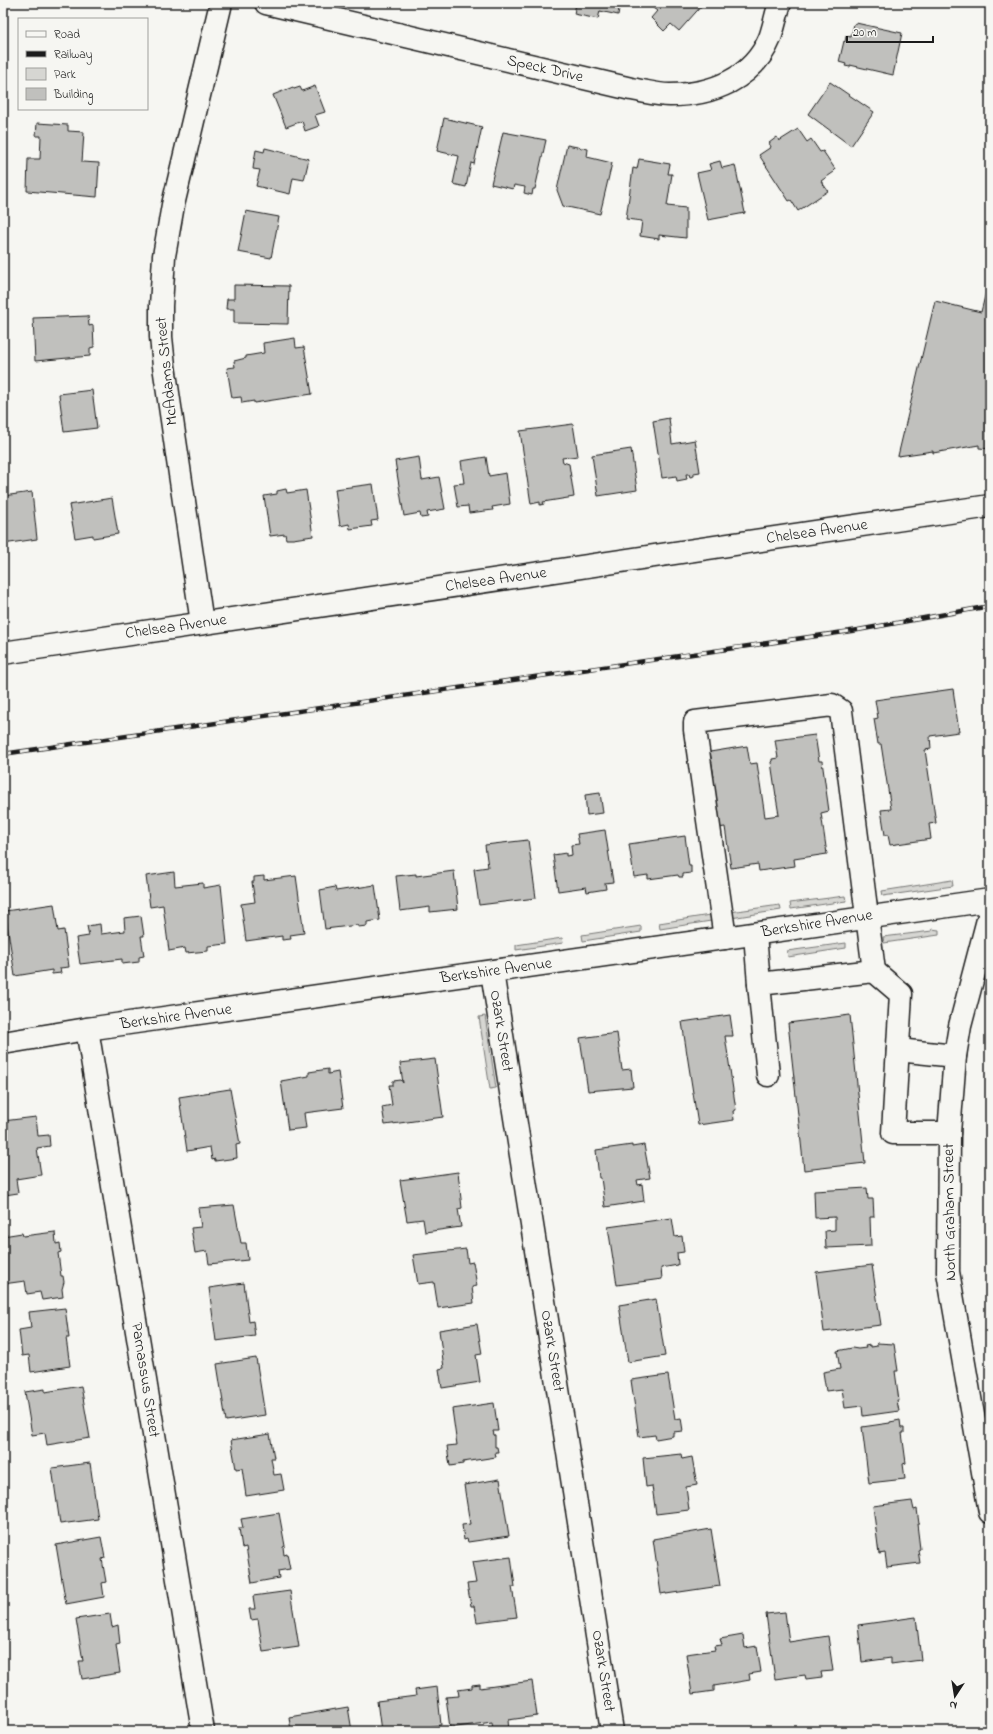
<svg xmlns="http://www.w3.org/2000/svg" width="993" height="1734" viewBox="0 0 993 1734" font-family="'Indie Flower',sans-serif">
	<rect width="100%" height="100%" fill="#f6f6f2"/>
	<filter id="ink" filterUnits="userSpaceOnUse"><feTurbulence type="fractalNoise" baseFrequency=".025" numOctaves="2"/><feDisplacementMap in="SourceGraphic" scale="8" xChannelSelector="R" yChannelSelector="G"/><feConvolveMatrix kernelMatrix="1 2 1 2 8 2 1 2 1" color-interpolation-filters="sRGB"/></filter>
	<g filter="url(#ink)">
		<g fill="#d6d6d2" stroke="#797977">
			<polygon points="952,880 953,886 883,896 882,891"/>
			<polygon points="845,896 846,901 791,909 790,903"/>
			<polygon points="780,905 781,910 731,918 730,912"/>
			<polygon points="710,915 711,921 660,929 659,923"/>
			<polygon points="641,926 641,932 583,941 582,935"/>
			<polygon points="932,929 939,930 939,935 884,943 883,937 932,931"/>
			<polygon points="562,938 563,943 516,950 516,945"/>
			<polygon points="846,943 846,948 788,957 787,951"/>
			<polygon points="485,1016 496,1088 490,1089 479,1017"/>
		</g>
		<g fill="#c0c0bd" stroke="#1c1c1c">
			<polygon points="514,3 536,3 535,7"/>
			<polygon points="576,3 620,3 618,15 600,11 598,19 574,14"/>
			<polygon points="658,3 704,3 679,31 671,24 664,31 651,18 657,11 653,8"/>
			<polygon points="856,23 902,33 893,75 850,65 850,67 845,66 846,64 839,62 844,41 845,42 846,36 851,37 854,24"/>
			<polygon points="830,82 874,112 851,146 808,114"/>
			<polygon points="315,86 325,112 315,115 319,126 305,131 302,121 286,127 273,95 293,87 294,89 300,87 302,91"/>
			<polygon points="444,118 482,127 474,164 471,163 466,187 453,184 459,156 437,151"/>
			<polygon points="37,123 68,125 68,131 84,132 82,162 99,163 97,197 27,191 28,159 40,159 41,136 36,136"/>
			<polygon points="798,129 807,142 811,139 820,152 823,151 835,169 833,171 834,172 821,181 828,191 798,211 791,200 789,201 759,155 771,147 769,143 777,137 779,141"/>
			<polygon points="503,132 546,140 535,189 533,189 532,195 524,193 525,187 514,185 513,189 491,184"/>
			<polygon points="567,145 588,149 587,157 612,163 600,214 563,206 557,190"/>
			<polygon points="265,148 309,159 304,180 293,178 290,194 256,186 260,170 253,169 254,161 256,150 264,152"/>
			<polygon points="639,159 670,164 668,174 672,174 667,206 686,208 686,238 659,235 659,239 640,236 642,221 626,219 633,168 637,169"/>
			<polygon points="720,161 722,168 735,165 745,213 708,220 697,173 711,170 709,164"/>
			<polygon points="246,211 279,217 271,258 238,252"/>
			<polygon points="234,285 289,286 288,324 234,323 234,309 226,309 227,299 234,299"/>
			<polygon points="986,292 990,294 990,449 979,448 979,445 933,453 933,451 898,456 935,301 981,312"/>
			<polygon points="88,316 89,326 93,325 94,347 90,348 90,356 35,361 33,318"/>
			<polygon points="295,338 296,348 304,347 312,394 254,403 254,401 242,403 241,397 232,398 227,368 235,367 234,361 246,358 246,356 264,353 263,343"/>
			<polygon points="92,390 97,428 64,432 59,394"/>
			<polygon points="669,418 672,444 695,440 700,472 694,473 694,476 690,477 689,474 686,474 687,479 677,481 676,476 662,478 653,421"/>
			<polygon points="573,424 578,456 562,458 563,462 569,464 574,497 543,502 544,504 540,505 540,502 531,504 520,431"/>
			<polygon points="631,449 637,490 598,496 592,455"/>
			<polygon points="419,457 422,480 439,477 445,509 427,512 428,517 421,518 420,513 404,516 395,461"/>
			<polygon points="486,457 489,476 506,473 510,504 492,507 493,510 469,513 468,506 458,507 454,484 464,483 461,461"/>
			<polygon points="373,484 378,520 371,521 372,526 350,529 349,524 340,526 335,489"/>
			<polygon points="286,489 287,493 306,490 313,536 293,539 286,539 285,534 270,536 264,496 277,494 277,491"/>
			<polygon points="32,492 37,539 3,544 3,496"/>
			<polygon points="112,498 118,534 93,538 93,535 75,538 69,505"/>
			<polygon points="953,689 959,732 930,736 931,749 925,750 936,823 929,824 931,839 890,845 888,835 885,835 881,810 891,809 881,744 878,744 874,719 878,718 875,700"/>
			<polygon points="815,735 819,761 822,761 829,811 821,813 827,854 794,859 795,866 759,871 758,864 731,868 725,827 717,828 709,778 714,777 710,752 747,746 750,764 757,763 765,817 779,815 776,797 777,796 776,796 771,762 772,761 772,759 778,758 775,740"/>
			<polygon points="600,793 603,813 587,815 585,795"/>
			<polygon points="605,830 613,882 605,883 606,889 587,892 586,887 558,891 553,855 566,853 566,856 572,855 571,845 579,844 577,834"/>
			<polygon points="685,836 689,866 691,866 691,873 683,874 683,877 679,877 678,875 648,879 648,875 634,877 629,844"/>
			<polygon points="528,840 536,898 479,905 474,869 488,867 485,845"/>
			<polygon points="454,871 458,909 430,912 430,907 400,911 396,876 416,874 416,876"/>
			<polygon points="174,872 175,886 203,883 203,888 221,885 227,944 208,946 208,951 186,953 185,948 169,951 163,905 150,907 146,876"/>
			<polygon points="264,876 264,880 296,876 304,933 290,935 291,939 282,940 282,936 246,941 241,904 255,902 252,882 254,882 254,877"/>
			<polygon points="375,885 380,920 367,922 367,926 358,927 358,925 325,929 320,890 335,887 336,891"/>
			<polygon points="54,904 58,931 64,930 69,967 60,968 61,973 52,974 52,970 15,976 5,911"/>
			<polygon points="141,916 144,936 141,936 144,956 139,957 139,962 122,964 122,959 80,964 76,938 89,936 87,926 100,924 101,934 125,931 124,918"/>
			<polygon points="730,1015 733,1036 725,1036 736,1110 733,1111 734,1120 698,1125 682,1022"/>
			<polygon points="850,1015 865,1163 804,1170 788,1023"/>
			<polygon points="617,1033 622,1070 631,1069 633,1087 588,1091 580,1038"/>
			<polygon points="435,1059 443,1117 385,1125 382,1107 392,1105 389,1085 393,1085 393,1081 401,1080 403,1083 400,1063"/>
			<polygon points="328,1069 328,1074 338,1072 343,1108 304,1113 306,1128 288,1130 281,1081 309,1076 309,1072"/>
			<polygon points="230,1089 240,1144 236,1145 237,1158 215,1161 215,1159 212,1160 210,1147 187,1151 179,1097"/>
			<polygon points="36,1117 38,1136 49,1135 50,1146 37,1148 41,1175 16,1179 18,1193 5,1195 3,1164 5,1163 3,1145 3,1121"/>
			<polygon points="632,1145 632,1147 644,1145 650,1178 637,1180 638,1185 642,1184 644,1201 605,1207 601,1178 599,1178 596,1150"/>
			<polygon points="458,1172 462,1208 458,1209 461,1227 425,1232 423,1219 407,1221 400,1180"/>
			<polygon points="867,1188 868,1199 873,1199 874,1217 870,1217 871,1246 826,1248 825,1231 835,1230 835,1217 815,1218 814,1191"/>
			<polygon points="234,1205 241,1243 246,1243 248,1260 209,1264 207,1251 195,1253 191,1228 201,1227 198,1208"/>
			<polygon points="672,1218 675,1237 682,1236 684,1252 677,1253 678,1265 661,1268 662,1279 617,1285 608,1227"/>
			<polygon points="55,1232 56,1244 60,1243 61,1252 58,1253 61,1276 63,1276 64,1282 62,1289 63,1297 42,1300 40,1292 27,1294 25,1281 3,1284 3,1236 22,1233 23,1236"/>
			<polygon points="466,1249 468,1263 473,1262 477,1286 472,1287 474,1303 438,1308 434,1282 418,1284 413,1255"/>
			<polygon points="872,1265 881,1325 824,1332 816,1272"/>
			<polygon points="244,1283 249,1322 253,1321 255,1336 216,1341 209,1288"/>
			<polygon points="656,1299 665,1356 628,1362 619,1305"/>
			<polygon points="65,1308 69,1338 66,1338 70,1366 31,1372 29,1355 22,1356 19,1330 31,1328 29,1312"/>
			<polygon points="477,1324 482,1354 476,1355 480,1382 442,1388 439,1369 444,1368 439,1330"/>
			<polygon points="877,1343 894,1344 898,1371 895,1371 899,1401 897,1401 899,1411 863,1416 862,1406 845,1408 842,1389 826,1391 823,1372 840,1369 837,1351 852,1348 858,1349 866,1348 865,1346 870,1345 870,1347 877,1346"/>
			<polygon points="256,1358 265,1415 226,1421 217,1364"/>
			<polygon points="668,1375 675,1419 681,1418 683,1431 673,1432 673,1436 656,1439 655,1435 639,1437 631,1380"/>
			<polygon points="81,1386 90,1438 47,1445 45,1433 32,1435 25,1392 45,1389 45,1392"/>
			<polygon points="494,1403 498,1431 493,1431 494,1435 495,1435 495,1447 497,1447 498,1452 495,1452 496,1457 463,1462 463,1464 450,1466 447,1446 457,1445 452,1409"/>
			<polygon points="900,1420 901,1428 904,1428 904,1433 902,1433 906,1463 903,1464 905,1479 869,1483 862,1427 890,1423 890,1422"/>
			<polygon points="270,1434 274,1458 271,1458 274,1475 281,1474 284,1490 246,1496 242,1468 236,1469 231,1440"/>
			<polygon points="681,1454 682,1459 692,1457 697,1485 686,1487 689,1510 656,1514 652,1486 646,1487 643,1458"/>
			<polygon points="90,1463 98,1519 60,1524 52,1468"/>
			<polygon points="500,1479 509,1536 468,1542 467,1539 464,1540 462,1525 470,1524 464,1485"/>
			<polygon points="912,1501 914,1510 917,1509 919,1524 917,1524 920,1549 918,1550 920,1563 887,1567 885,1553 879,1554 873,1506"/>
			<polygon points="279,1513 285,1546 283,1547 284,1555 287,1554 290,1569 278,1571 279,1578 252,1583 246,1547 242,1548 239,1528 243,1528 241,1519"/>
			<polygon points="711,1529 720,1586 666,1594 666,1593 661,1594 653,1539"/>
			<polygon points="101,1537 105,1558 102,1559 106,1582 102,1583 104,1597 66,1604 56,1545"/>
			<polygon points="511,1557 515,1587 512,1587 517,1617 477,1622 474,1606 471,1606 467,1584 476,1583 472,1562"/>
			<polygon points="290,1591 299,1647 263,1652 258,1619 251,1620 249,1609 255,1609 253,1596"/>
			<polygon points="785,1612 789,1642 828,1636 833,1671 821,1672 822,1677 806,1679 805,1675 775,1679 766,1614"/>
			<polygon points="110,1614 112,1627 118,1625 120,1644 116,1645 120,1673 82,1679 79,1661 83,1661 76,1619"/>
			<polygon points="916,1617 921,1660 891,1664 891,1658 862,1662 858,1625"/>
			<polygon points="743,1635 745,1648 757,1646 761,1672 749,1674 750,1680 714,1686 714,1691 692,1694 686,1654 715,1650 714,1646 722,1645 720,1639"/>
			<polygon points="532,1681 537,1716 508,1720 509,1731 493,1731 492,1722 450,1728 446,1697 459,1696 458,1690 472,1688 472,1685 480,1684 480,1688"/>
			<polygon points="437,1687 441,1725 414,1729 414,1731 381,1731 377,1701 416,1696 415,1690"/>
			<polygon points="348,1707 352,1731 291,1731 289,1717"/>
		</g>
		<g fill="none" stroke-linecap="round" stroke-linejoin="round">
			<defs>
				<g id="minor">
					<path d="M266,3L631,89C643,91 657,95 670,95C712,95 753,79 770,38C774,27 776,15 780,3"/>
					<polyline points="202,623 164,366 161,337 161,306 164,256 173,205 221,3"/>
					<polyline points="3,653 990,506"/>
					<polyline points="755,934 759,984"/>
					<polyline points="725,938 695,730 695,722 832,705 841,711 874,971"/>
					<polyline points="492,972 612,1731"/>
					<polyline points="87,1029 203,1731"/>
					<polyline points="3,1043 87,1029 990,900"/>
					<polyline points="898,1050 955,1056"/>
					<polyline points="768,1075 759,984 874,971 901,994 893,1133 949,1133"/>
				</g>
				<polyline id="major" points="990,912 960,1026 955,1056 949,1133 948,1272 990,1512"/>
			</defs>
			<use href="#minor" stroke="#1c1c1c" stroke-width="25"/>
			<use href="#major" stroke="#1c1c1c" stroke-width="25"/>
			<use href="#minor" stroke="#f6f6f2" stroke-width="22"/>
			<use href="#major" stroke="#f6f6f2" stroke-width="22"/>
			<defs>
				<polyline id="rail" points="3,754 858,630 990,606"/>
			</defs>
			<use href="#rail" stroke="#1c1c1c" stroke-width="4.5"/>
			<use href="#rail" stroke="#f6f6f2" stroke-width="3" stroke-dasharray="9" stroke-linecap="butt"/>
		</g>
	</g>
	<g text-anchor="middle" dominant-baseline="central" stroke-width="4" stroke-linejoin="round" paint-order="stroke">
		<g font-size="16" fill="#1c1c1c" stroke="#f6f6f2">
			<text transform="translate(545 69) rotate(13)">Speck Drive</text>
			<text transform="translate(167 371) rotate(-96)">McAdams Street</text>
			<text transform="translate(817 532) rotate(-8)">Chelsea Avenue</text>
			<text transform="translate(496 580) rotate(-8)">Chelsea Avenue</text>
			<text transform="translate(176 627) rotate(-8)">Chelsea Avenue</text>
			<text transform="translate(817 924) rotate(-9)">Berkshire Avenue</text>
			<text transform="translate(496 971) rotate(-8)">Berkshire Avenue</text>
			<text transform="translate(176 1017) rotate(-8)">Berkshire Avenue</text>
			<text transform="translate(501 1031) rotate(81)">Ozark Street</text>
			<text transform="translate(950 1212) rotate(-91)">North Graham Street</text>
			<text transform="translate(552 1351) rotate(81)">Ozark Street</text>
			<text transform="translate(145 1380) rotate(81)">Parnassus Street</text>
			<text transform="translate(603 1671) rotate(81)">Ozark Street</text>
		</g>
	</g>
	<rect width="993" height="1734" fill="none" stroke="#f6f6f2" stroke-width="16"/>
	<rect x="8" y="8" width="977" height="1718" fill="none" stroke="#1c1c1c" stroke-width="1.5" filter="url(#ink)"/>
	<rect x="18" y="18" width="130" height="92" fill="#f6f6f2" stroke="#9f9f9c"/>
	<rect x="26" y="31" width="20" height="6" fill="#f6f6f2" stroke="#9f9f9c"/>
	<text x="54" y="38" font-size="12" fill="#1c1c1c">Road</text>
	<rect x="26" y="51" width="20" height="6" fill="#1c1c1c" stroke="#9f9f9c"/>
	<text x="54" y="58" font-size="12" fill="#1c1c1c">Railway</text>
	<rect x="26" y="68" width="20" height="12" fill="#d6d6d2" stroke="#9f9f9c"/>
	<text x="54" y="78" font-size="12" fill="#1c1c1c">Park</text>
	<rect x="26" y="88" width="20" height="12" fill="#c0c0bd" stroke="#9f9f9c"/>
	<text x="54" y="98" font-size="12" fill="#1c1c1c">Building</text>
	<g transform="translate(955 1696) rotate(192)" stroke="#f6f6f2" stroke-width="3" paint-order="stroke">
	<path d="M0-3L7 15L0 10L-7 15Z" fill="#1c1c1c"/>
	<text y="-6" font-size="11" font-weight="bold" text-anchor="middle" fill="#1c1c1c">N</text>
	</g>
	<path d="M847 36v6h86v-6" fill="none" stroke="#1c1c1c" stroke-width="2"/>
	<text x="853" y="36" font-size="12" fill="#1c1c1c" stroke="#f6f6f2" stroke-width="3" paint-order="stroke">20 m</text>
</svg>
